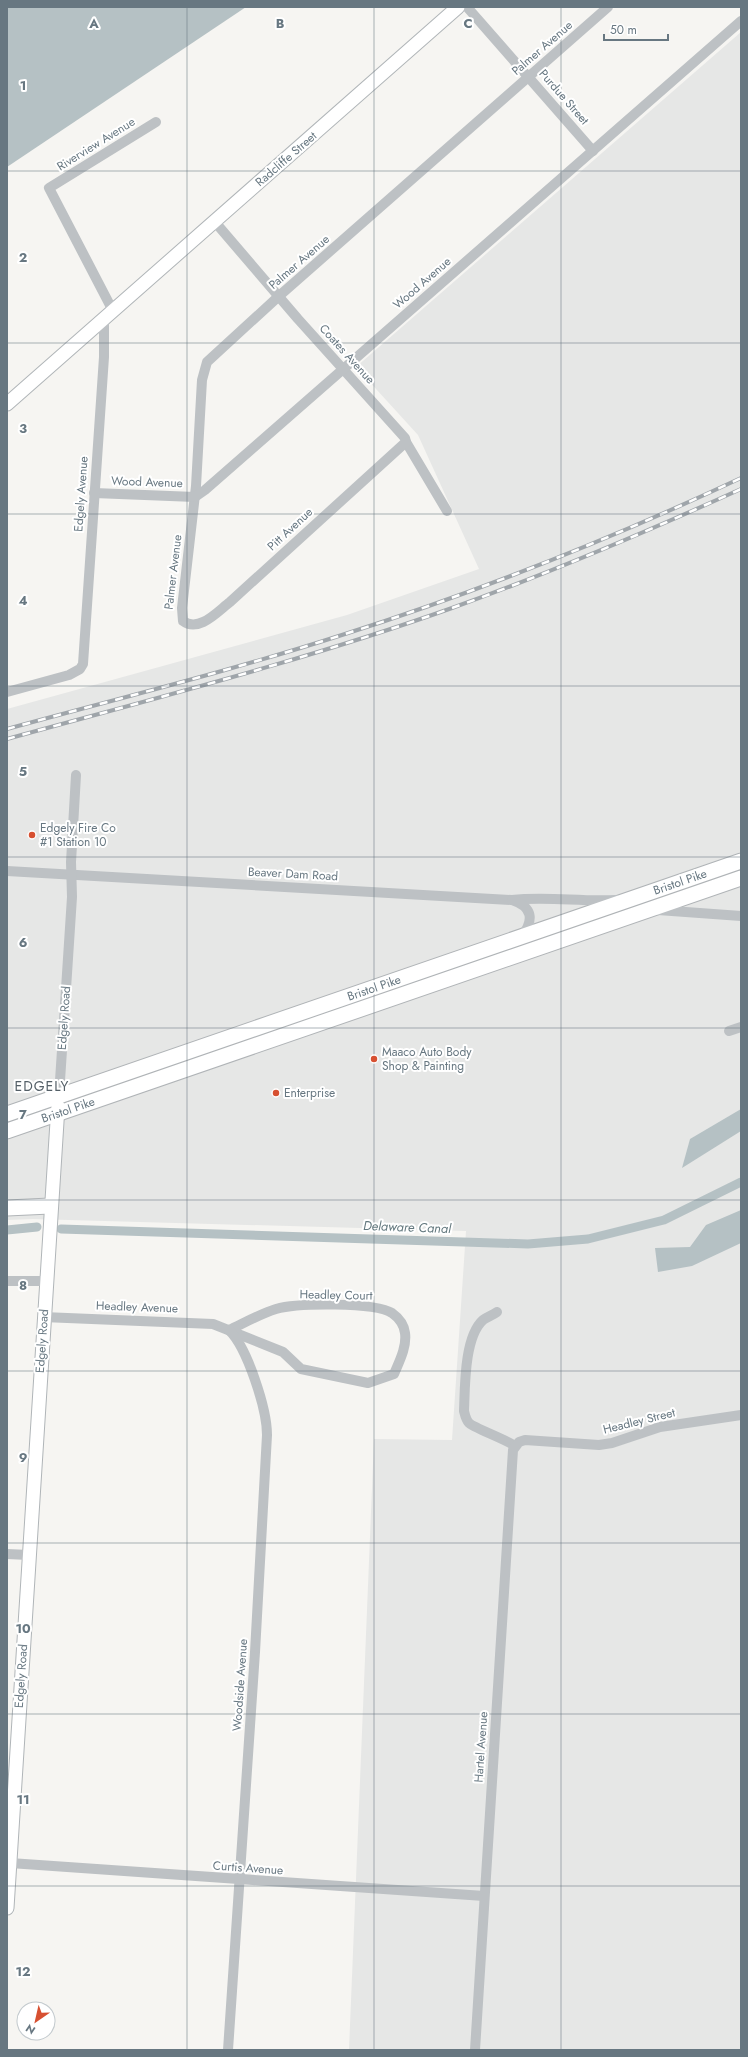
<svg xmlns="http://www.w3.org/2000/svg" width="748" height="2057" viewBox="0 0 748 2057" font-family="Jost,sans-serif">
	<rect width="100%" height="100%" fill="#f6f5f2"/>
	<polygon fill="#e6e7e6" points="741,32 741,2050 349,2050 374,1439 452,1440 466,1231 33,1219 7,1220 7,709 347,615 479,569 418,435 356,367"/>
	<g fill="#b5c1c4">
		<polygon points="7,7 246,7 7,167"/>
		<polygon points="741,1109 741,1131 682,1168 690,1139"/>
		<polygon points="741,1210 741,1243 692,1266 658,1272 655,1248 690,1247 706,1225"/>
	</g>
	<g fill="none" stroke-linecap="round" stroke-linejoin="round">
		<g stroke="#b5c1c4" stroke-width="9">
			<polyline points="61,1229 528,1244 588,1239 664,1220 741,1182"/>
			<polyline points="7,1230 37,1227"/>
		</g>
		<defs>
			<g id="major">
				<polyline points="7,404 458,7"/>
				<polyline points="7,1908 58,1106"/>
			</g>
			<g id="highway">
				<polyline points="7,1114 741,861"/>
				<polyline points="7,1131 741,878"/>
				<polyline points="7,1208 50,1206"/>
			</g>
		</defs>
		<use href="#major" stroke="#b0b5b8" stroke-width="15"/>
		<use href="#highway" stroke="#b0b4b7" stroke-width="17"/>
		<g stroke="#bdc1c4" stroke-width="10">
			<polyline points="467,7 593,151"/>
			<polyline points="215,222 298,319 405,438 406,442 447,511"/>
			<polyline points="113,311 49,188 156,122"/>
			<path d="M406,442L230,602C218,611 199,633 183,621L182,608L196,486L202,380L207,362L279,296L608,7"/>
			<polyline points="94,493 195,497 205,490 741,21"/>
			<polyline points="7,692 69,675 80,669 83,664 104,357 104,319"/>
			<path d="M7,871L512,900C547,896 581,902 616,900"/>
			<path d="M512,900C533,907 534,920 522,936"/>
			<polyline points="658,910 741,916"/>
			<polyline points="729,1031 741,1027"/>
			<polyline points="59,1096 72,897 71,862 76,775"/>
			<polyline points="7,1281 46,1281"/>
			<path d="M497,1312C493,1315 487,1317 483,1320C464,1337 465,1388 464,1411C465,1415 466,1420 469,1423C472,1427 507,1440 515,1446"/>
			<path d="M43,1317L213,1324L283,1352L301,1369L368,1383L394,1374C399,1362 407,1347 405,1333C404,1325 399,1318 392,1313C375,1302 297,1303 276,1309C260,1314 244,1323 229,1330"/>
			<polyline points="7,1554 29,1555"/>
			<polyline points="10,1863 484,1896"/>
			<path d="M228,2050L255,1652L267,1435C267,1409 247,1347 229,1330"/>
			<polyline points="475,2050 513,1450 519,1442 525,1440 599,1445 612,1443 660,1427 741,1415"/>
		</g>
		<use href="#major" stroke="#fff" stroke-width="13"/>
		<use href="#highway" stroke="#fff" stroke-width="15"/>
		<defs>
			<g id="rail">
				<path d="M7,729C120,698 234,670 345,634C480,591 613,538 741,478"/>
				<path d="M7,739C156,698 306,660 452,608C550,573 646,532 741,489"/>
			</g>
		</defs>
		<use href="#rail" stroke="#9fa5aa" stroke-width="4"/>
		<use href="#rail" stroke="#fff" stroke-width="2.5" stroke-dasharray="8" stroke-linecap="butt"/>
	</g>
	<path fill="none" stroke="#677781" stroke-width="1" stroke-opacity="0.55" d="M187,7V2050M374,7V2050M561,7V2050M7,171H741M7,343H741M7,514H741M7,686H741M7,857H741M7,1028H741M7,1200H741M7,1371H741M7,1543H741M7,1714H741M7,1886H741"/>
	<g fill="#d75031" stroke="#fff" stroke-width="1.5">
		<circle cx="32" cy="835" r="4"/>
		<circle cx="374" cy="1059" r="4"/>
		<circle cx="276" cy="1093" r="4"/>
	</g>
	<g text-anchor="middle" dominant-baseline="central" stroke-width="4" stroke-linejoin="round" paint-order="stroke">
		<g font-size="12" fill="#677781" stroke="#fff">
			<text transform="translate(542 48) rotate(-41)">Palmer Avenue</text>
			<text transform="translate(564 97) rotate(49)">Purdue Street</text>
			<text transform="translate(96 144) rotate(-32)">Riverview Avenue</text>
			<text transform="translate(286 159) rotate(-41)">Radcliffe Street</text>
			<text transform="translate(299 262) rotate(-41)">Palmer Avenue</text>
			<text transform="translate(422 283) rotate(-41)">Wood Avenue</text>
			<text transform="translate(347 354) rotate(48)">Coates Avenue</text>
			<text transform="translate(147 482) rotate(2)">Wood Avenue</text>
			<text transform="translate(81 494) rotate(-86)">Edgely Avenue</text>
			<text transform="translate(290 529) rotate(-43)">Pitt Avenue</text>
			<text transform="translate(173 572) rotate(-83)">Palmer Avenue</text>
			<text transform="translate(293 874) rotate(3)">Beaver Dam Road</text>
			<text transform="translate(680 882) rotate(-19)">Bristol Pike</text>
			<text transform="translate(374 988) rotate(-19)">Bristol Pike</text>
			<text transform="translate(64 1018) rotate(-86)">Edgely Road</text>
			<text transform="translate(68 1110) rotate(-19)">Bristol Pike</text>
			<text transform="translate(336 1295) rotate(1)">Headley Court</text>
			<text transform="translate(137 1307) rotate(2)">Headley Avenue</text>
			<text transform="translate(42 1341) rotate(-86)">Edgely Road</text>
			<text transform="translate(639 1421) rotate(-14)">Headley Street</text>
			<text transform="translate(21 1676) rotate(-86)">Edgely Road</text>
			<text transform="translate(240 1685) rotate(-86)">Woodside Avenue</text>
			<text transform="translate(481 1747) rotate(-86)">Hartel Avenue</text>
			<text transform="translate(248 1868) rotate(4)">Curtis Avenue</text>
		</g>
		<g font-size="12" fill="#677781" stroke="#fff" text-anchor="start">
			<text x="40" y="828">Edgely Fire Co<tspan x="40" dy="14">#1 Station 10</tspan></text>
			<text x="382" y="1052">Maaco Auto Body<tspan x="382" dy="14">Shop &amp; Painting</tspan></text>
			<text x="284" y="1093">Enterprise</text>
		</g>
		<g font-size="13" font-style="italic" fill="#63787e" stroke="#fff">
			<text transform="translate(407 1227) rotate(2)">Delaware Canal</text>
		</g>
		<g font-size="14" letter-spacing="1" fill="#545f67" stroke="#fff">
			<text x="42" y="1086">EDGELY</text>
		</g>
	</g>
	<g font-size="13" text-anchor="middle" font-weight="bold" fill="#677781" stroke="#fff" stroke-width="4" stroke-linejoin="round" paint-order="stroke">
		<text x="94" y="28">A</text>
		<text x="280" y="28">B</text>
		<text x="468" y="28">C</text>
		<text x="23" y="90">1</text>
		<text x="23" y="262">2</text>
		<text x="23" y="433">3</text>
		<text x="23" y="605">4</text>
		<text x="23" y="776">5</text>
		<text x="23" y="947">6</text>
		<text x="23" y="1119">7</text>
		<text x="23" y="1290">8</text>
		<text x="23" y="1462">9</text>
		<text x="23" y="1633">10</text>
		<text x="23" y="1804">11</text>
		<text x="23" y="1976">12</text>
	</g>
	<rect width="748" height="2057" fill="none" stroke="#677781" stroke-width="16"/>
	<g transform="translate(36 2021) rotate(214)"><circle r="19" fill="#ffffff" stroke="#c2c9cd"/>
	<path d="M0-3L7 15L0 10L-7 15Z" fill="#d75031"/>
	<text y="-6" font-size="11" font-weight="bold" text-anchor="middle" fill="#677781">N</text>
	</g>
	<path d="M604 34v6h64v-6" fill="none" stroke="#677781" stroke-width="2"/>
	<text x="610" y="34" font-size="12" fill="#677781" stroke="#ffffff" stroke-width="3" paint-order="stroke">50 m</text>
</svg>
